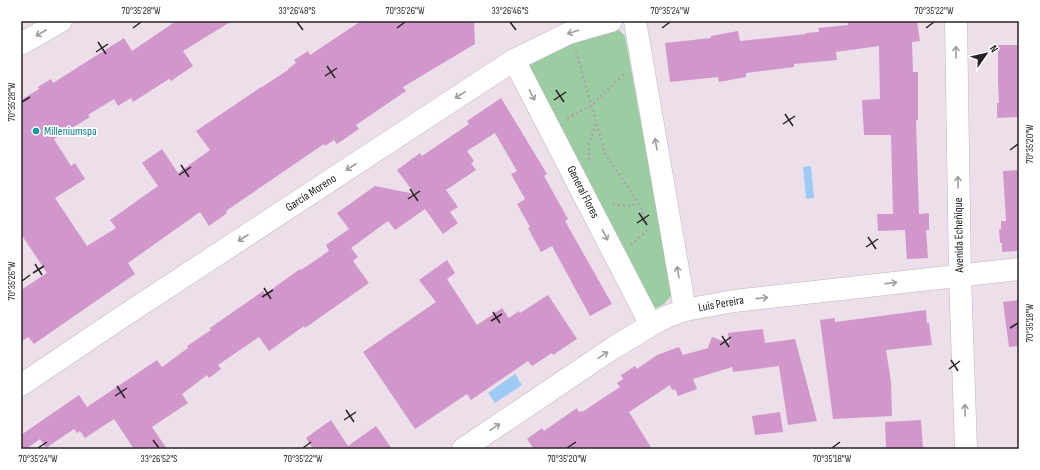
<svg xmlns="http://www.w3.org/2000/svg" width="1040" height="470" viewBox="0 0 1040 470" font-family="'Sofia Sans Condensed',sans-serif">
	<rect width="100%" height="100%" fill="#ecdfea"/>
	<polygon fill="#9ccca2" points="617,28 625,36 671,286 671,296 664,304 656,308 646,302 526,60"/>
	<g fill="#9dcbf5">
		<polygon points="811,166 814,198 806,199 803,167"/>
		<polygon points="515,374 522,385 495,403 488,393"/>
	</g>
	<g fill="#d197cb">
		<polygon points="176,21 232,21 183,51 193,66 171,81 169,79 133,102 131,98 118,106 114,99 88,115 90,117 54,139 71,166 75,163 85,179 55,198 87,246 116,228 110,220 158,186 142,163 162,149 178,173 210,150 196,131 261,87 262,87 288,70 288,69 296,63 294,60 308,51 310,55 361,21 474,21 475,44 403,87 406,91 356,125 359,129 337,144 334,140 325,146 324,144 226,211 227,213 209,226 200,212 128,263 135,274 34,344 28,337 21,342 21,290 47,273 21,234 21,100 39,89 38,87 51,79 53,83 124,38 132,51"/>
		<polygon points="847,21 917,21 920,41 912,42 913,72 918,72 918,120 916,120 919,214 929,213 929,230 926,230 928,258 907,259 905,230 878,231 877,214 893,214 891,135 864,135 862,100 880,99 879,46 836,52 837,60 794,64 794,67 746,73 746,77 719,82 718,77 670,82 665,43 711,38 711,36 738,31 740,41 806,34 806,33 819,32 818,28 848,25"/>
		<polygon points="998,45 1019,45 1019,117 997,118 997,103 999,103 998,82"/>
		<polygon points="501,98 547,174 544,176 568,219 565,221 612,304 590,316 552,246 541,252 528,228 530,227 517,204 525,199 511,174 517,171 495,133 467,151 474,161 471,163 476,170 446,190 458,207 450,212 458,223 443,234 425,209 395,230 388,221 351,248 358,257 353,261 369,283 305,328 304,326 269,351 259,337 218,365 221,369 209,378 207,375 182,394 188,403 152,427 167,449 134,449 114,419 85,438 80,431 77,433 74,429 46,448 40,439 26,449 21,449 21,435 79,395 87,407 157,360 162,367 188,348 187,346 211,330 210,328 263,291 265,294 300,269 301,270 329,251 326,245 349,229 337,213 375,186 415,194 397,170 420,153 422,156 469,124 467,121"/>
		<polygon points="1019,170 1019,251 1002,252 1002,243 1000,243 999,229 1001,229 1001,221 1006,221 1003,171"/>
		<polygon points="447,260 455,273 447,279 477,325 502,308 509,318 519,311 520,313 548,295 577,339 553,355 552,353 532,366 528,361 471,400 467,394 415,429 363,352 436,302 419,280"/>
		<polygon points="1019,300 1019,346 1009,347 1003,302"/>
		<polygon points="926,310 927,323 929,323 932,345 886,350 891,382 892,416 833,419 820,320 835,318 835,322"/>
		<polygon points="763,329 765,343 795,339 817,421 788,425 779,366 733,372 732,367 693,379 697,389 678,396 675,389 672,390 670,385 629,412 652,449 534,449 527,439 542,428 544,431 577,408 579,412 581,411 582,412 620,387 617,383 623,379 621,375 635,366 637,369 657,355 679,347 683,355 708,348 712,337 729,343 728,333"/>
		<polygon points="780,412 783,432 755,435 752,416"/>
		<polygon points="331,420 348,446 376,426 392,449 313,449 306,438"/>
		<polygon points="921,420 923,448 886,449 885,422"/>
	</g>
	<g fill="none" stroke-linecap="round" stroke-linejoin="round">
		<defs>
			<g id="minor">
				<polyline points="635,21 685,310"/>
				<polyline points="956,21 960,276 966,449"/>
				<polyline points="21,44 61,21"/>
				<polyline points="514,60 651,325"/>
				<polyline points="21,385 122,317 514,60 569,33 611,21"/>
				<polyline points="463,449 613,348 651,325 666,317 685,310 734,301 1019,269"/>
			</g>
		</defs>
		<use href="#minor" stroke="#c0b4be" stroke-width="23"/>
		<g stroke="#aca2ab" stroke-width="2.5" stroke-dasharray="2 3" stroke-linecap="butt">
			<polyline points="576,52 605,153 639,204 648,226"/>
			<polyline points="567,118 591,106 624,74"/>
			<polyline points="589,160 589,144 596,124"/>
			<polyline points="613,204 626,206 639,204"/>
			<polyline points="631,245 650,228"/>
		</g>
		<use href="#minor" stroke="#fff" stroke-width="22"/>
	</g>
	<defs><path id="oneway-shaft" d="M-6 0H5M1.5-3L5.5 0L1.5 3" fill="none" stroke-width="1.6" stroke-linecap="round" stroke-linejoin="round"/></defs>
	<g stroke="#9e9c9d">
		<use href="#oneway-shaft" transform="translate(573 32) rotate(162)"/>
		<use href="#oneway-shaft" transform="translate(41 33) rotate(150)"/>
		<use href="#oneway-shaft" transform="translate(956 52) rotate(-91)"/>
		<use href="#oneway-shaft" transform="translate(460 95) rotate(147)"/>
		<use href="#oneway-shaft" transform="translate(532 95) rotate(63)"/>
		<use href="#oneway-shaft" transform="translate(656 144) rotate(-100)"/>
		<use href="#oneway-shaft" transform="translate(351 167) rotate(147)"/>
		<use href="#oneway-shaft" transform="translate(958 182) rotate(-91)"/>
		<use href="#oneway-shaft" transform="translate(605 235) rotate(63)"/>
		<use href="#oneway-shaft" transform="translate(243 238) rotate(147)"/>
		<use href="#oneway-shaft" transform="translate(678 272) rotate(-100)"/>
		<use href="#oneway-shaft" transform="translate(891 283) rotate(-6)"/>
		<use href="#oneway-shaft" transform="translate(762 298) rotate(-6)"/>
		<use href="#oneway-shaft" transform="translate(603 355) rotate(-34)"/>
		<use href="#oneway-shaft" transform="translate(965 410) rotate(-91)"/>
		<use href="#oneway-shaft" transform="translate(495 427) rotate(-34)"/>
	</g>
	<path fill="none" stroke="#272226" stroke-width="1.5" d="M297,22L303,30M510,22L516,30M133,28L141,22M397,28L405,22M662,28L670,22M926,28L934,22M98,42L106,54M96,52L108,44M327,66L335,78M325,76L337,68M556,90L564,102M554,100L566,92M22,102L30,97M785,114L793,126M783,124L795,116M1010,150L1018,144M181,165L189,177M179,175L191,167M410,189L418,201M408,199L420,191M639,213L647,225M637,223L649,215M868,237L876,249M866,247L878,239M35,264L42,275M33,273L44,266M22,281L30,275M264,288L271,299M262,297L273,290M493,312L500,323M491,321L502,314M1010,328L1018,323M722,336L729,347M720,345L731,337M951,360L958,371M949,369L960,361M117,386L125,398M115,396L127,388M346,410L354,422M344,420L356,412M153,440L159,448M38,448L47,442M303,448L311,442M567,448L576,442M832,448L840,442"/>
	<circle fill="#0f9aa8" stroke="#fff" stroke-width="1.5" cx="36" cy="131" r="4"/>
	<g text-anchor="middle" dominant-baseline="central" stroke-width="3.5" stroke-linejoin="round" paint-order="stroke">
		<g font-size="12" fill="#0d838f" stroke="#fff" text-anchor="start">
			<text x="44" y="131">Milleniumspa</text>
		</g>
		<g font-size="12" fill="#272226" stroke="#fff">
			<text transform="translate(583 192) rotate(63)">General Flores</text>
			<text transform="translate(311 193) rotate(-33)">García Moreno</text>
			<text transform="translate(959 235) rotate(-91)">Avenida Echeñique</text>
			<text transform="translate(721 304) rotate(-10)">Luis Pereira</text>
		</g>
	</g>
	<rect width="1040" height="470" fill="none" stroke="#ffffff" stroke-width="44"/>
	<g transform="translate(986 54) rotate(56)" stroke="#ffffff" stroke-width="3" paint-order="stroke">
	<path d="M0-3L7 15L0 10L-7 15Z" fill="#272226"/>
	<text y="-6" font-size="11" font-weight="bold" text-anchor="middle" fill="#272226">N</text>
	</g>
	<rect x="22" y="22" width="996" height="426" fill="none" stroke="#272226" stroke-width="1.5"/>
	<g font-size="10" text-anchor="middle" fill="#272226">
		<text x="141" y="14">70°35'28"W</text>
		<text x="297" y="14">33°26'48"S</text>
		<text x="405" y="14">70°35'26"W</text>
		<text x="510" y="14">33°26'46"S</text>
		<text x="670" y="14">70°35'24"W</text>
		<text x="934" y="14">70°35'22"W</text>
		<text transform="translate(11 102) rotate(-90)" y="4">70°35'28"W</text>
		<text transform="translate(1029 144) rotate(-90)" y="4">70°35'20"W</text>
		<text transform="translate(11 281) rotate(-90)" y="4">70°35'26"W</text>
		<text transform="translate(1029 323) rotate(-90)" y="4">70°35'18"W</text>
		<text x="38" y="462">70°35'24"W</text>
		<text x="159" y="462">33°26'52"S</text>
		<text x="303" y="462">70°35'22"W</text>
		<text x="567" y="462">70°35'20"W</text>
		<text x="832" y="462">70°35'18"W</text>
	</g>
</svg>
